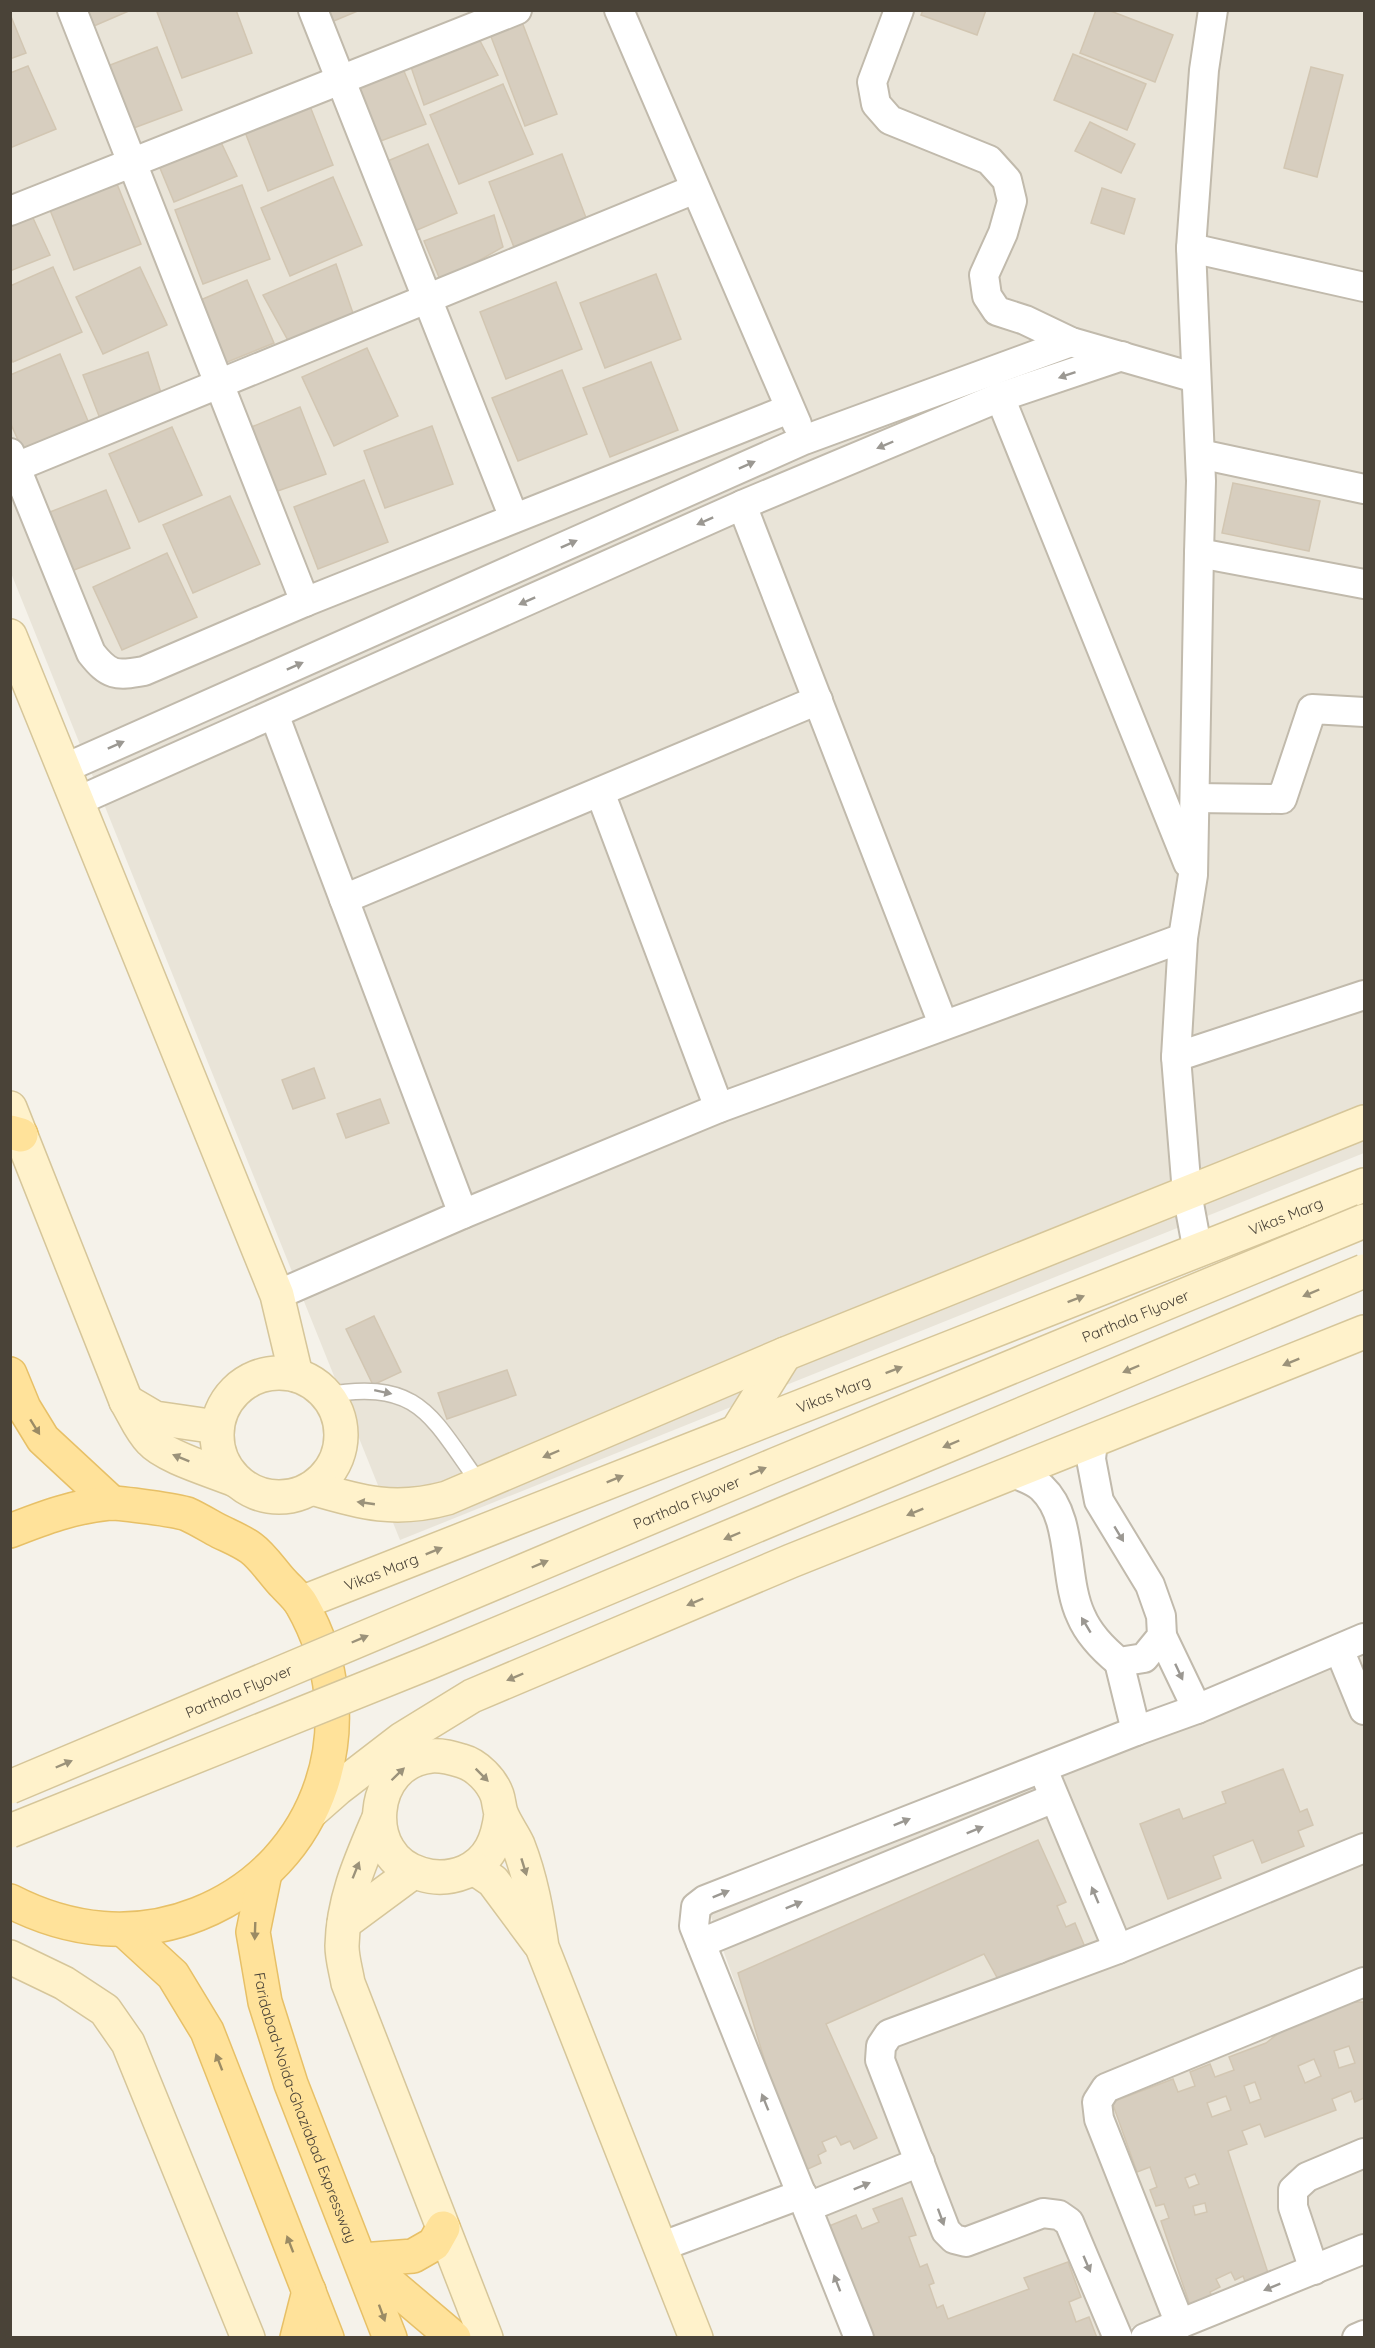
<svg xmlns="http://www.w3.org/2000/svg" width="1375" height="2348" viewBox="0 0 1375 2348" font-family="Quicksand,sans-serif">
	<rect width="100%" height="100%" fill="#f5f2ea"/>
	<g fill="#e9e4d8">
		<polygon points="11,11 1364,11 1364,1153 400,1540 11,573"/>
		<polygon points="1364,1633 1364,2248 1246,2287 1105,2337 863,2337 705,1900"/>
	</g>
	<g fill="#d7cebf" stroke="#d2c6b2" stroke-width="1.5" fill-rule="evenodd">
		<polygon points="78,10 131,10 87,29"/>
		<polygon points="162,10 236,10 252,53 182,78 157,12"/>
		<polygon points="323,10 360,10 329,23"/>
		<polygon points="923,10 986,10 977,35 921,15"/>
		<polygon points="1096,10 1108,10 1173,35 1155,82 1080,53"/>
		<polygon points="10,14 26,53 10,59"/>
		<polygon points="522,22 557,114 525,126 490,34"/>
		<polygon points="478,37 498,75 424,105 409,61"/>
		<polygon points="157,47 182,110 131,129 100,69"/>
		<polygon points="1073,54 1146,84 1127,130 1054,100"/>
		<polygon points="401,64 426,124 378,142 354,91"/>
		<polygon points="28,66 56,129 10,148 10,73"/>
		<polygon points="1311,67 1343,75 1317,177 1284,168"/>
		<polygon points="503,84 533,154 459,184 430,115"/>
		<polygon points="308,101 333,165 268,191 243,127"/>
		<polygon points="1090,122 1135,144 1121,173 1075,151"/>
		<polygon points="219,138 237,176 174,202 160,168"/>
		<polygon points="428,144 457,213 410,233 383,163"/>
		<polygon points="562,154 588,223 515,250 489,182"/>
		<polygon points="333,177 362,245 290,276 261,208"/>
		<polygon points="115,179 141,244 74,270 48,205"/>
		<polygon points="242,185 270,259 203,284 175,210"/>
		<polygon points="1102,188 1135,199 1124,234 1091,223"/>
		<polygon points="494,215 503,247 441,282 424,241"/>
		<polygon points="33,218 50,255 10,271 10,225"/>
		<polygon points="336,264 355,319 290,344 263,295"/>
		<polygon points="53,267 82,332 13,362 10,356 10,286"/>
		<polygon points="140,267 167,325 103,354 76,297"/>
		<polygon points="656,274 681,339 605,368 580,303"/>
		<polygon points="247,280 274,343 220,365 196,302"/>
		<polygon points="556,282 582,349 506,379 480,312"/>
		<polygon points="367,348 398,416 334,446 302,377"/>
		<polygon points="148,352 163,399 101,421 83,375"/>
		<polygon points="60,354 88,421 22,449 10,422 10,375"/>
		<polygon points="651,362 678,430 610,457 583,388"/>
		<polygon points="562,370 587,434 518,461 492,398"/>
		<polygon points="300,407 326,474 272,493 249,428"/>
		<polygon points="432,426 453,484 385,508 364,451"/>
		<polygon points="172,427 202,495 139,522 109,454"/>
		<polygon points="364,480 388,542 318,569 294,507"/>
		<polygon points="1233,483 1320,501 1309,551 1222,533"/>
		<polygon points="106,490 130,548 69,572 45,514"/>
		<polygon points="230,496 260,564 193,593 163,525"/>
		<polygon points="167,553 197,617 122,650 93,587"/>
		<polygon points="314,1068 325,1098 293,1109 282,1080"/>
		<polygon points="380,1099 389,1123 346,1138 337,1114"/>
		<polygon points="374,1316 401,1372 373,1385 346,1329"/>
		<polygon points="507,1370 516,1395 447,1419 438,1393"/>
		<polygon points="1283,1769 1300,1812 1307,1809 1313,1825 1298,1831 1304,1846 1262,1863 1253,1840 1213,1856 1221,1878 1168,1899 1140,1824 1179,1809 1183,1819 1226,1803 1222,1792"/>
		<polygon points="1038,1840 1066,1902 1057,1906 1066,1927 1075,1923 1087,1952 1056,1964 1053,1956 999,1981 984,1954 826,2024 877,2138 854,2149 850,2141 841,2145 836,2136 822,2142 826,2151 818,2155 821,2163 799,2173 738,1973"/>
		<path d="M1347,2002H1364V2098L1355,2102L1351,2091L1332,2099L1336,2110L1265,2137L1260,2124L1242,2131L1247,2144L1228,2151L1269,2276L1247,2286L1243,2276L1235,2280L1231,2272L1216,2279L1220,2287L1210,2292L1214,2301L1192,2311L1161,2221L1169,2218L1164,2204L1156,2206L1150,2190L1157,2187L1150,2167L1137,2172L1112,2102L1173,2079L1178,2092L1195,2086L1190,2072L1210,2064L1215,2077L1234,2070L1229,2057L1266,2043L1284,2029ZM1349,2046L1355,2063L1339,2068L1334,2051ZM1314,2059L1321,2076L1305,2083L1298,2066ZM1255,2082L1261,2099L1250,2103L1244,2086ZM1226,2096L1231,2110L1212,2117L1207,2103ZM1195,2174L1199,2184L1189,2188L1185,2178ZM1205,2203L1207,2212L1195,2215L1193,2206Z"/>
		<polygon points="902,2198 916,2235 909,2237 920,2267 927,2264 934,2283 929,2285 937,2308 943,2305 948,2319 1029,2289 1024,2278 1068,2262 1081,2297 1069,2302 1076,2322 1089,2317 1097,2338 869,2338 822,2229 856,2215 862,2229 879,2222 873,2209"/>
	</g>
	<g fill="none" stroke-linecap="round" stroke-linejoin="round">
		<defs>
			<path id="lane" d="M325,1395C420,1379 430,1415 480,1484"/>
			<g id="street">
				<polyline points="72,10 305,602"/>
				<polyline points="313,10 514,518"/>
				<polyline points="619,10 797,424"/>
				<polyline points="899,10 872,82 876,104 890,120 989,160 1007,180 1012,201 1003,233 984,275 987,296 997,311 1025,320 1071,342 1196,378"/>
				<polyline points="10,211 517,10"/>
				<polyline points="1191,248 1364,287"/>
				<polyline points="1000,397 1188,863"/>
				<path d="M10,453L91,653C109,676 116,676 144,671L305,602L789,409"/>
				<polyline points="1200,454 1364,489"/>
				<polyline points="16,467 695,189"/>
				<polyline points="742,505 943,1024"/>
				<polyline points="1199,553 1364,584"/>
				<polyline points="274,714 463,1214"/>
				<polyline points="63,769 804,440 1071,342"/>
				<polyline points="600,792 719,1108"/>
				<polyline points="1195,798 1282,799 1312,709 1364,712"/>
				<polyline points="78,801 742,505 1000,397 1122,356"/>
				<polyline points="344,899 818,700"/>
				<polyline points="1176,1057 1364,995"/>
				<polyline points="1198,1252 1187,1193 1176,1057 1183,938 1193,875 1199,553 1201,481 1191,248 1204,70 1213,10"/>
				<polyline points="277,1295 463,1214 719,1108 1183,938"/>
				<path d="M1013,1473C1023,1477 1035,1481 1042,1488C1074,1518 1063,1578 1081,1616C1089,1635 1103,1649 1119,1662L1144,1658L1162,1636L1161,1616L1150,1585L1099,1501L1091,1459L1093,1441"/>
				<polyline points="1162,1636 1197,1709"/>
				<polyline points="1339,1649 1364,1710"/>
				<polyline points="1119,1662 1136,1731"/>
				<polyline points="1047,1779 1118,1949"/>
				<polyline points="701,1943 1054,1798"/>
				<polyline points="808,2207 920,2162"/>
				<polyline points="660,2247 802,2194"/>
				<polyline points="1314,2270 1293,2207 1293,2190 1307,2177 1364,2153"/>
				<polyline points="1180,2324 1099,2119 1097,2102 1106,2088 1364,1982"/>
				<polyline points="859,2338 698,1936 694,1926 696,1907 705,1900 1136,1731 1197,1709 1364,1638"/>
				<polyline points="1118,2338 1069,2222 1059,2215 1043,2213 966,2242 954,2239 946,2231 880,2060 881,2046 889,2034 1118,1949 1364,1848"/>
				<polyline points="1145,2338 1364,2249"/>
				<polyline points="1357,2338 1364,2335"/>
			</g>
			<g id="secondary">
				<polyline points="10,636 277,1295 296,1375"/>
				<path d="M10,1108L126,1401C134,1414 140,1430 151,1441C165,1457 214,1471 235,1480"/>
				<circle cx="279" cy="1435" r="62"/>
				<polyline points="126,1401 155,1418 217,1427"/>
				<polyline points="737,1431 785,1354"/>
				<path d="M312,1488C362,1503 396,1512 447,1498L785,1354L1364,1122"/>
				<path id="s1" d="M301,1603L1364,1185"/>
				<polyline points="312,1811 337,1789 402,1739 472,1696 791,1561 1364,1332"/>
				<path d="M501,1814C498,1839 490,1861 465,1872C450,1878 436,1879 421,1874C360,1857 369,1762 431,1756C442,1755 452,1758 462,1761C477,1765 492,1781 497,1795C499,1801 499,1807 501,1813C505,1824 513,1834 518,1845C531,1878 537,1913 542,1947L696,2338"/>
				<path d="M378,1820C360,1862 343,1900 342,1946C342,1958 346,1971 348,1983L486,2338"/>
				<polyline points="474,1868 493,1881 539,1943"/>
				<polyline points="344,1923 413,1872"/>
				<polyline points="10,1957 64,1983 105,2010 128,2043 248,2338"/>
			</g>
			<g id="primary">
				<polyline points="10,1132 21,1135"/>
				<polyline points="10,1374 24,1408 43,1439 112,1503"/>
				<path d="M10,1531C43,1518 75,1506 110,1503C121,1503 176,1510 187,1514C196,1518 206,1524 215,1529C226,1535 240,1540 251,1548C262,1556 272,1571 281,1581C288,1589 297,1596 302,1605C368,1721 323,1864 198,1914C135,1939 70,1932 10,1901"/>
				<path id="s2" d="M265,1873L253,1932L265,2002L291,2084L390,2338"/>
				<polyline points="124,1930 173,1975 207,2031 327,2338"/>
				<polyline points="362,2260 413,2256 434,2244 443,2228"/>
				<polyline points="363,2261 454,2338"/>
				<polyline points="297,2338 309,2291"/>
			</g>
		</defs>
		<use href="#lane" stroke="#c1baac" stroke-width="18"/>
		<use href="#street" stroke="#c1baac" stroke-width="32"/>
		<use href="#secondary" stroke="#d6c69a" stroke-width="36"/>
		<use href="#primary" stroke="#e7c067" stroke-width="36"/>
		<use href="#lane" stroke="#fff" stroke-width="15"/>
		<use href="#street" stroke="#fff" stroke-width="28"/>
		<use href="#secondary" stroke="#fff2cb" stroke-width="33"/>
		<use href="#primary" stroke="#ffe29a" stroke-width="33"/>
		<defs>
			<g id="secondary-bridge">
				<path id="s3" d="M10,1787L777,1464L1364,1221"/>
				<polyline points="10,1831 428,1663 1364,1271"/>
			</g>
		</defs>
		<use href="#secondary-bridge" stroke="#d6c69a" stroke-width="36" stroke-linecap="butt"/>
		<use href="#secondary-bridge" stroke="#fff2cb" stroke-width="33"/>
	</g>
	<defs><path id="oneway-solid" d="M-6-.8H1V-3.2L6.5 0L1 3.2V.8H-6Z" transform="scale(1.5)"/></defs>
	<g fill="#9b9892">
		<use href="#oneway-solid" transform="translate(1067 375) rotate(161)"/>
		<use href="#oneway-solid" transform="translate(885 445) rotate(157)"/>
		<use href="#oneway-solid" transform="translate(747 465) rotate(-24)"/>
		<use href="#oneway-solid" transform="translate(705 521) rotate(156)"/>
		<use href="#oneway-solid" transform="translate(569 544) rotate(-24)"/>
		<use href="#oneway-solid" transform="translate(527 601) rotate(156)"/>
		<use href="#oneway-solid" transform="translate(295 666) rotate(-24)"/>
		<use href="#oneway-solid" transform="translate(116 745) rotate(-24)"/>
		<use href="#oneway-solid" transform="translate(383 1392) rotate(12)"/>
		<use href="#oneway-solid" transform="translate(1119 1534) rotate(59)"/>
		<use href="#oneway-solid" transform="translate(1086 1625) rotate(-121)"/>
		<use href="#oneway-solid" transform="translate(1179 1672) rotate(65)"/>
		<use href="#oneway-solid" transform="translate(902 1822) rotate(-22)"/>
		<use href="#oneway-solid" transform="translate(975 1830) rotate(-22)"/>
		<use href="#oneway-solid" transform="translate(721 1894) rotate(-22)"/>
		<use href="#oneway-solid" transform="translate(1095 1895) rotate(-113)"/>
		<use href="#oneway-solid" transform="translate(794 1905) rotate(-22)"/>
		<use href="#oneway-solid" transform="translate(765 2102) rotate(-112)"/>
		<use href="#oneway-solid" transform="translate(862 2186) rotate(-22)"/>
		<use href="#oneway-solid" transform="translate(941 2217) rotate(70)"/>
		<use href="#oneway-solid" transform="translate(1087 2264) rotate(67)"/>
		<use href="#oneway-solid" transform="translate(837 2283) rotate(-111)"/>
		<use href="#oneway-solid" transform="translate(1272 2287) rotate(158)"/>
	</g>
	<g fill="#9b927a">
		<use href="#oneway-solid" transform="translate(1311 1293) rotate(157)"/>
		<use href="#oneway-solid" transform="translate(1076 1299) rotate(-21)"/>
		<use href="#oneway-solid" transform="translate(1291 1362) rotate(158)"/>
		<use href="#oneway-solid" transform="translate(1131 1369) rotate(157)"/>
		<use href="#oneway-solid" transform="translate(894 1370) rotate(-21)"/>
		<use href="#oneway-solid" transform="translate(951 1444) rotate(157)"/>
		<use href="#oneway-solid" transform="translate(551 1454) rotate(157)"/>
		<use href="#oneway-solid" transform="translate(181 1458) rotate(-158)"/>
		<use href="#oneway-solid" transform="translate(758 1471) rotate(-23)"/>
		<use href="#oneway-solid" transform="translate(615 1479) rotate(-22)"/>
		<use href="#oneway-solid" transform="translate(366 1503) rotate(-172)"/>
		<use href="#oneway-solid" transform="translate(915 1512) rotate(158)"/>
		<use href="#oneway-solid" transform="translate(732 1536) rotate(157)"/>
		<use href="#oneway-solid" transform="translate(434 1551) rotate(-22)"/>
		<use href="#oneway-solid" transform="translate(540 1564) rotate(-23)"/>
		<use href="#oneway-solid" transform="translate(695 1602) rotate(157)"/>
		<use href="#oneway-solid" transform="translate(360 1639) rotate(-23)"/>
		<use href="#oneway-solid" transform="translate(515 1677) rotate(157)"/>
		<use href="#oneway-solid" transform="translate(64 1764) rotate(-23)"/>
		<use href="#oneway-solid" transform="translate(398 1774) rotate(-44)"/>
		<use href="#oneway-solid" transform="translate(482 1775) rotate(45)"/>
		<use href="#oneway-solid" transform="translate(524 1867) rotate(73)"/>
		<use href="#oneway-solid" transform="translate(356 1870) rotate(-68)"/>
	</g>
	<g fill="#9b8b64">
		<use href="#oneway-solid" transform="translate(35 1427) rotate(58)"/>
		<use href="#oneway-solid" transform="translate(255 1931) rotate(92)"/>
		<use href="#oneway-solid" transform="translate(219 2062) rotate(-111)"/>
		<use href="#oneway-solid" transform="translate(290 2244) rotate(-111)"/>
		<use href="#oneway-solid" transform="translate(382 2313) rotate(70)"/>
	</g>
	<g text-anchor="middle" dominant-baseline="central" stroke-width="5" stroke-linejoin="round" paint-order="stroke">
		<g font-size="15" fill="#4a4338" stroke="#fff">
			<text stroke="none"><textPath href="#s1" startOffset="1058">Vikas Marg</textPath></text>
			<text stroke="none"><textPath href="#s3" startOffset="1220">Parthala Flyover</textPath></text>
			<text stroke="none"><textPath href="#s1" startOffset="572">Vikas Marg</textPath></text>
			<text stroke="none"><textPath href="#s3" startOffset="734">Parthala Flyover</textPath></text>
			<text stroke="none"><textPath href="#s1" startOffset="86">Vikas Marg</textPath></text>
			<text stroke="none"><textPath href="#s3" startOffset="248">Parthala Flyover</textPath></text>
			<text stroke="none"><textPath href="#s2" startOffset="244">Faridabad-Noida-Ghaziabad Expressway</textPath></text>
		</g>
	</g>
	<rect width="1375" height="2348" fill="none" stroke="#4a4338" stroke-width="24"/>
</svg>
